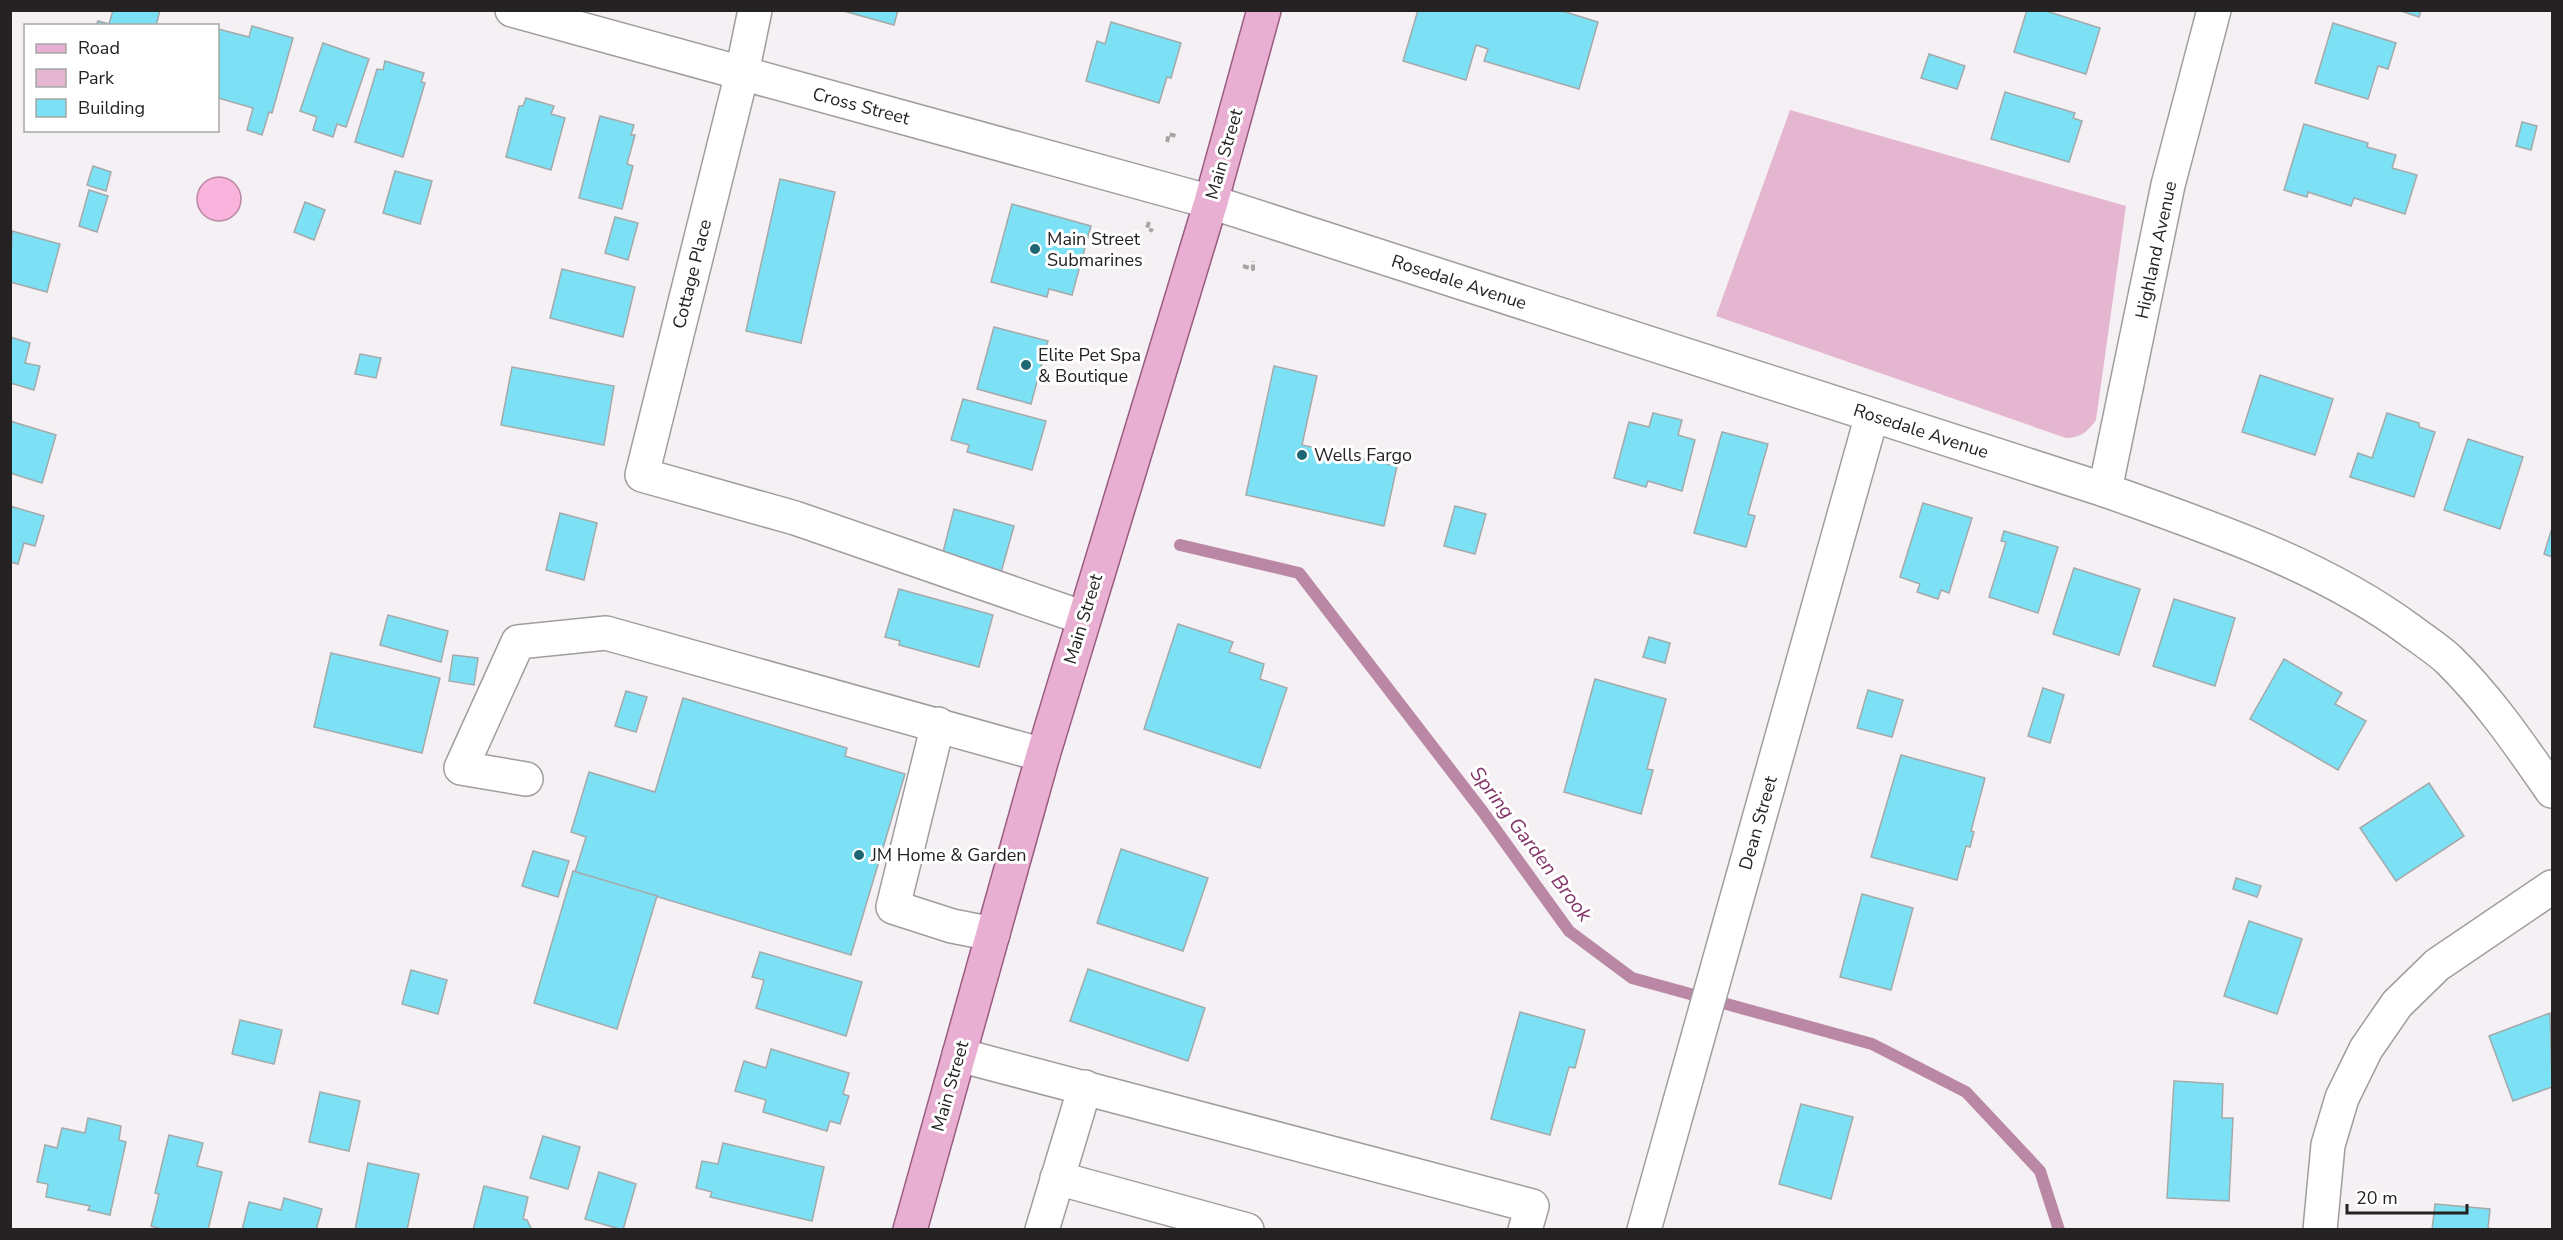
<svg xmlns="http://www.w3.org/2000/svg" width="2563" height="1240" viewBox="0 0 2563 1240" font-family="'Nunito Sans',sans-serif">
	<rect width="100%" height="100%" fill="#f5f0f3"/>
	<path fill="#e4b6d0" d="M1790,110L2126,206L2096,420C2087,432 2082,437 2066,438L1716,316Z"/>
	<circle fill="#fab3dc" stroke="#ba88a4" stroke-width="1.5" cx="219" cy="199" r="22"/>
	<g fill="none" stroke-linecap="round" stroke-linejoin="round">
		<polyline stroke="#ba88a4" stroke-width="12" points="1180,545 1299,573 1483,812 1569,931 1632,978 1872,1044 1966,1092 2040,1171 2059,1230"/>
	</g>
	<g fill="#7de1f5" stroke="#a4a9aa" stroke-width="1.5">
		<polygon points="113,10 160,10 156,26 96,26 98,21 109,24"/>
		<polygon points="840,10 898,10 894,25"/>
		<polygon points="1418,10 1559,10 1598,22 1579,89 1484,61 1488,49 1476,45 1466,80 1403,61"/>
		<polygon points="2027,10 2043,10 2100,28 2086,74 2014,52"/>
		<polygon points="2398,10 2421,10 2419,17"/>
		<polygon points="1111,22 1181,43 1171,78 1167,77 1159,103 1086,81 1097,41 1105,44"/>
		<polygon points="2333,23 2396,43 2388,69 2378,66 2368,99 2315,83"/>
		<polygon points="252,26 293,38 272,113 269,112 262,135 247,130 253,108 218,98 218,29 249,37"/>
		<polygon points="323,43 369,59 346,127 337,124 333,137 313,130 317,117 300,111"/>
		<polygon points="1929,54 1965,66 1957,89 1921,78"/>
		<polygon points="385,61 424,73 421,82 425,83 403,157 355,142 377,69 383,70"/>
		<polygon points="2005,92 2075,113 2073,118 2082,121 2069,162 1991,139"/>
		<polygon points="526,98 554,106 551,114 565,118 551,170 506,157 519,106 523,106"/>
		<polygon points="600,116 634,125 631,135 635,135 627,164 633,166 622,209 579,198"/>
		<polygon points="2522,122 2537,126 2531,150 2516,146"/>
		<polygon points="2304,124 2368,143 2367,147 2396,155 2392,168 2417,175 2405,214 2354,198 2351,206 2308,192 2307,197 2284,190"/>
		<polygon points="93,166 111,172 106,191 87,185"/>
		<polygon points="395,171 432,181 420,224 383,213"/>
		<polygon points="780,179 835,192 801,343 746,331"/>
		<polygon points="89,190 108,196 97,232 79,226"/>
		<polygon points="305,202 325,210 314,240 294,232"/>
		<polygon points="1012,204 1091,226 1072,295 1049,289 1047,297 991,282"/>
		<polygon points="615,217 638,223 628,260 605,253"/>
		<polygon points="12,231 60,244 47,292 10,282"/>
		<polygon points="562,269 635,287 623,337 550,318"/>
		<polygon points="994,327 1048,341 1031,404 977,389"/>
		<polygon points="10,337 30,343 25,363 40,366 34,390 10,383"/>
		<polygon points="360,354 381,358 376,378 355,374"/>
		<polygon points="1274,366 1317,376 1302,445 1397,466 1384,526 1246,495"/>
		<polygon points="512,367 614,386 604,445 501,425"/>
		<polygon points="2260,375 2333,399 2315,455 2242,432"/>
		<polygon points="963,399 1046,421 1032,470 967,452 969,445 951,440"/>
		<polygon points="1653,413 1682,420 1678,435 1695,440 1682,491 1648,481 1646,487 1614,478 1629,422 1649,427"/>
		<polygon points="2387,413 2419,423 2419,427 2435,432 2414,497 2350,477 2358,453 2372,458"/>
		<polygon points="10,421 56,435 42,483 10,473"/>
		<polygon points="1722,432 1768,444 1748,514 1755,516 1746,547 1694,533"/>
		<polygon points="2468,439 2523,457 2500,529 2444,510"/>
		<polygon points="1923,503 1972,518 1949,593 1941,590 1938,599 1917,592 1920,584 1900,577"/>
		<polygon points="10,506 44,516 35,546 24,543 18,564 10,562"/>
		<polygon points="1455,506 1486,514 1475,554 1444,546"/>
		<polygon points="954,509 1014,526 1000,576 941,560"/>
		<polygon points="560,513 597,523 584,580 546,570"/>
		<polygon points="2552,528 2552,557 2544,554"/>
		<polygon points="2004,531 2058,547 2038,613 1989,597 2006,542 2001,541"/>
		<polygon points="2074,568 2140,589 2119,655 2053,634"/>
		<polygon points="899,589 993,615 979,667 899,645 900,641 885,637"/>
		<polygon points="2174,599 2235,618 2215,686 2153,666"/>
		<polygon points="388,615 448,631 441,662 380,645"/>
		<polygon points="1178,624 1233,642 1229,652 1264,664 1260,679 1287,688 1260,768 1144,729"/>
		<polygon points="1649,637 1670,643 1665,663 1643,657"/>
		<polygon points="331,653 440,678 422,753 314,727"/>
		<polygon points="453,655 478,658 474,685 449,681"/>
		<polygon points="2284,659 2342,693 2335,704 2366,721 2338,770 2250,719"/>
		<polygon points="1595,679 1666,699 1647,769 1653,770 1641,814 1564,792"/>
		<polygon points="2043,688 2064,695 2050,743 2028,736"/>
		<polygon points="1868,690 1903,700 1892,737 1857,728"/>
		<polygon points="626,691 647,697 636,732 615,726"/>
		<polygon points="683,698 847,748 845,756 905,774 851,955 575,872 586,837 571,832 589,772 655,792"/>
		<polygon points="1901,755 1985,778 1971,831 1974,832 1970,847 1966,846 1957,880 1871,857"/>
		<polygon points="2429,783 2464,836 2396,881 2360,828"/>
		<polygon points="1121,849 1208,878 1183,951 1097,923"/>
		<polygon points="533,851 569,861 558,897 522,886"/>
		<polygon points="573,871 657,896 617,1029 534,1003"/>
		<polygon points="2236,878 2261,886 2257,897 2233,889"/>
		<polygon points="1862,894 1913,908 1891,990 1840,977"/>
		<polygon points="2249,921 2302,939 2277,1014 2224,996"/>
		<polygon points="760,952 862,982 846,1036 756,1008 764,980 752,977"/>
		<polygon points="1088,969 1205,1008 1188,1061 1070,1021"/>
		<polygon points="411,970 447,980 438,1014 402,1004"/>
		<polygon points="1520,1012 1585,1030 1575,1068 1569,1067 1550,1135 1491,1119"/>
		<polygon points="2550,1013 2552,1087 2513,1101 2489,1036"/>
		<polygon points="240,1020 282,1030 274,1064 232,1054"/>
		<polygon points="771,1049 849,1073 843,1094 849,1096 840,1124 830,1121 827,1131 763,1112 766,1100 735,1091 744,1061 766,1068"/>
		<polygon points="2174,1081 2223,1084 2222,1118 2233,1118 2229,1201 2167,1198"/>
		<polygon points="320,1092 360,1101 349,1151 309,1142"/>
		<polygon points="1801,1104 1853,1117 1831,1199 1779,1184"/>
		<polygon points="88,1118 121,1126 119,1140 126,1142 110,1215 88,1210 90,1206 46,1197 48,1184 37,1182 45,1145 57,1148 62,1128 85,1133"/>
		<polygon points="169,1135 203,1143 197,1166 222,1172 208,1230 164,1230 151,1226 159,1194 155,1193"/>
		<polygon points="543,1136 580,1147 568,1189 530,1178"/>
		<polygon points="723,1143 824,1167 812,1221 710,1197 712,1192 696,1188 702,1161 718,1164"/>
		<polygon points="368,1163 419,1174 407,1230 355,1230"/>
		<polygon points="599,1172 636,1184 623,1230 585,1219"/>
		<polygon points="484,1186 528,1197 523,1219 527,1220 532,1230 473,1230"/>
		<polygon points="284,1198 322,1209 316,1230 242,1230 249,1202 281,1210"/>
		<polygon points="2435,1204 2490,1209 2488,1228 2498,1230 2432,1230"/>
	</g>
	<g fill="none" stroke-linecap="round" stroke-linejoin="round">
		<defs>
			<g id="minor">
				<path d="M512,10L1211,202L2105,490C2210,528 2321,564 2411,631C2423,640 2437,649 2448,659C2489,699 2520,745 2552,791"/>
				<polyline points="755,10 742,73 642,475 795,518 1084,618"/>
				<polyline points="2105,490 2168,185 2214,10"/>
				<polyline points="938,724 893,907 952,926 993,934"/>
				<polyline points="526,779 461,768 518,642 606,633 1043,755"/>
				<polyline points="959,1055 1532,1206 1525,1230"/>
				<polyline points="1057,1178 1247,1230"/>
				<polyline points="1042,1230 1085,1087"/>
				<polyline points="1644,1230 1872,415"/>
				<polyline points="2320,1230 2328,1145 2342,1098 2366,1049 2397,1004 2437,965 2552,887"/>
			</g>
			<polyline id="major" points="910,1230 1043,755 1211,202 1264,10"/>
		</defs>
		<use href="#minor" stroke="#a19d9f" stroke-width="36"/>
		<use href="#major" stroke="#9a5b81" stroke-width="36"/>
		<g stroke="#a8a4a6" stroke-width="4" stroke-dasharray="6 3" stroke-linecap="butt">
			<polyline points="1167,142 1169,134 1176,136"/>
			<polyline points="1149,222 1147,228 1153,231"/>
			<polyline points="1243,266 1253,269 1253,261"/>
		</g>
		<use href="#minor" stroke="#fff" stroke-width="33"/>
		<use href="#major" stroke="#e8afd2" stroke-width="33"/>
	</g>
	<g fill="#1d6673" stroke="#fff" stroke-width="2">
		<circle cx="1035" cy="249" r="6"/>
		<circle cx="1026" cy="365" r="6"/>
		<circle cx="1302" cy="455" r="6"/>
		<circle cx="859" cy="855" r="6"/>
	</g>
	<g text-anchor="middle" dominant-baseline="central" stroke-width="6" stroke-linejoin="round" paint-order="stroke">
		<g font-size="18" fill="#242223" stroke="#fff">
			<text transform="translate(861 106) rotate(15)">Cross Street</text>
			<text transform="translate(1224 154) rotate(-74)">Main Street</text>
			<text transform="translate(2156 250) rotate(-78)">Highland Avenue</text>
			<text transform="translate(692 274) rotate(-76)">Cottage Place</text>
			<text transform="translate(1459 282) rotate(18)">Rosedale Avenue</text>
			<text transform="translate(1921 431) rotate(18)">Rosedale Avenue</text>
			<text transform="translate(1083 619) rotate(-73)">Main Street</text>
			<text transform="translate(1758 823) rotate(-74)">Dean Street</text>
			<text transform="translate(950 1086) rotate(-74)">Main Street</text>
		</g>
		<g font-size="18" fill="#242223" stroke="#fff" text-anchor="start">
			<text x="1047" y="239">Main Street<tspan x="1047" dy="21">Submarines</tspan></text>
			<text x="1038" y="355">Elite Pet Spa<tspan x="1038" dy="21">&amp; Boutique</tspan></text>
			<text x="1314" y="455">Wells Fargo</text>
			<text x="871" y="855">JM Home &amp; Garden</text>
		</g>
		<g font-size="20" font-style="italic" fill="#833367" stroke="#fff">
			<text transform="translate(1531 844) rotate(53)">Spring Garden Brook</text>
		</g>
	</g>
	<rect width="2563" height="1240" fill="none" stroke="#242223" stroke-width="24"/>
	<rect x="24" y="24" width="195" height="108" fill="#ffffff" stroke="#a7a7a7" stroke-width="1.5"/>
	<rect x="36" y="44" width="30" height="9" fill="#e8afd2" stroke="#a7a7a7" stroke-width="1.5"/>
	<text x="78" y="54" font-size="18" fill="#242223">Road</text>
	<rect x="36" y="69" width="30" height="18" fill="#e4b6d0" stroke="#a7a7a7" stroke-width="1.5"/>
	<text x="78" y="84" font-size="18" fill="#242223">Park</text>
	<rect x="36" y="99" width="30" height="18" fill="#7de1f5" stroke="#a7a7a7" stroke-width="1.5"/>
	<text x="78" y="114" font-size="18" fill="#242223">Building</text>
	<path d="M2347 1204v9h120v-9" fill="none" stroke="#242223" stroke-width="3"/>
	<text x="2356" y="1204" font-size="18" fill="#242223" stroke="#ffffff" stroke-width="4.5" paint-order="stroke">20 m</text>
</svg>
